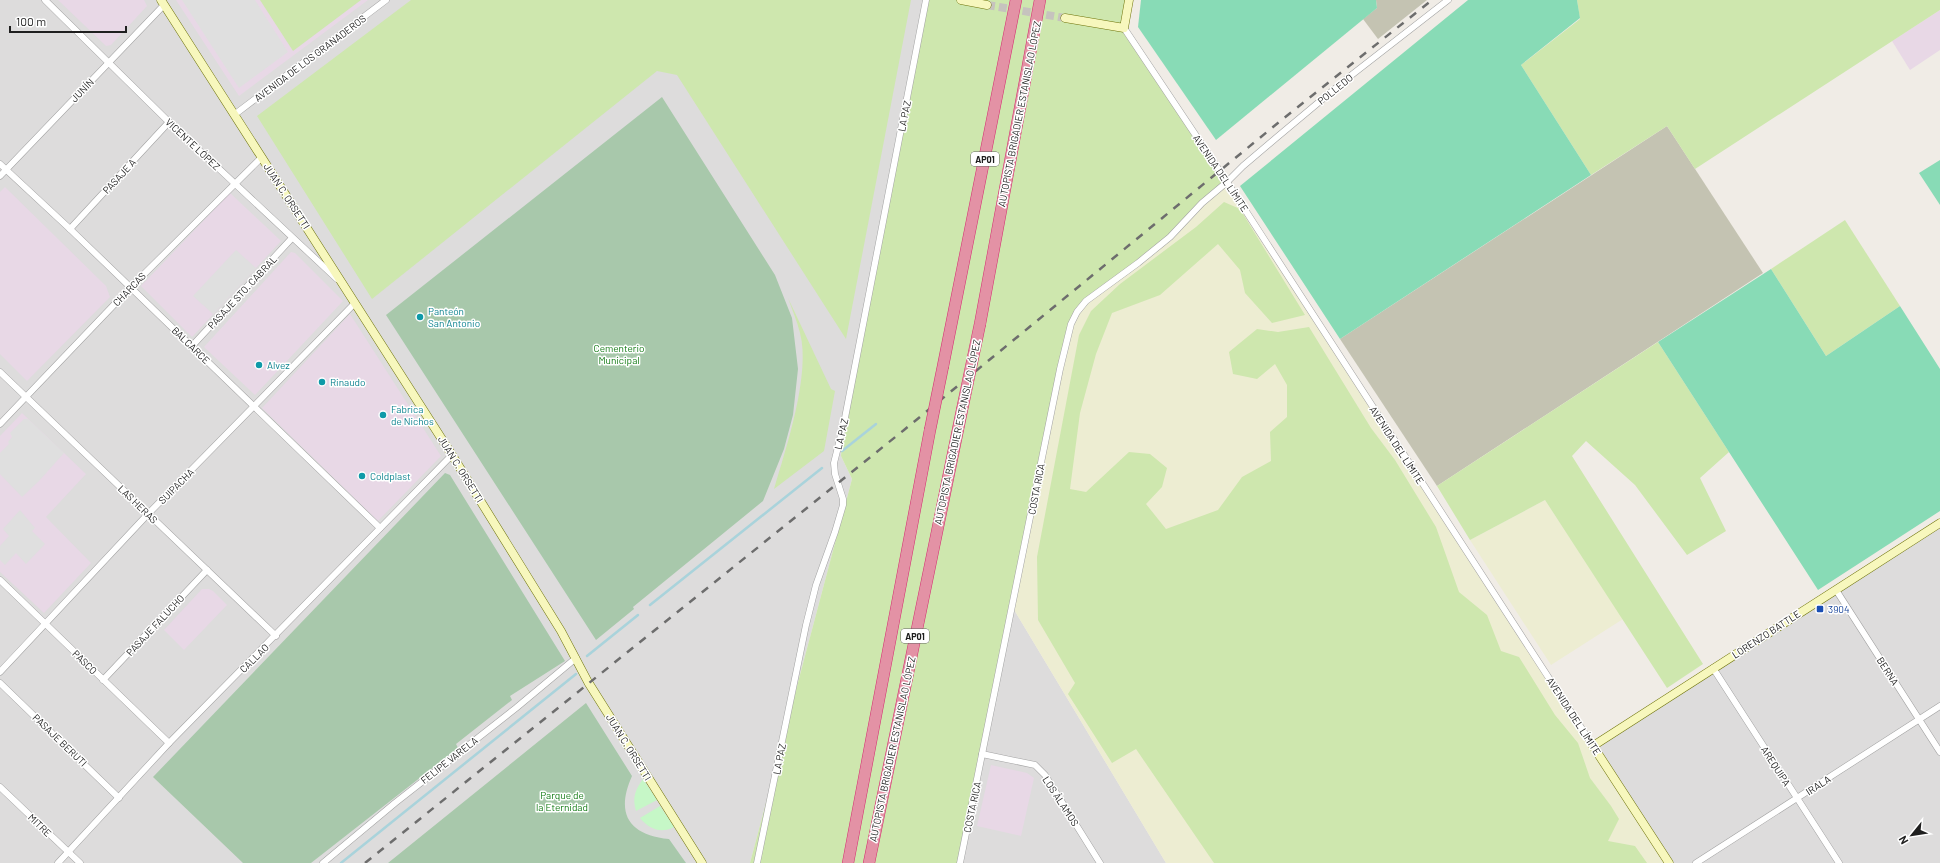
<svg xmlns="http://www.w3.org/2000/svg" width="1940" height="863" viewBox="0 0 1940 863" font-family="Barlow,sans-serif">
	<rect width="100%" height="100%" fill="#f0ece6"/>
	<g fill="#dddcdc">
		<polygon points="0,0 926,0 841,456 852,479 750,863 0,863"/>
		<polygon points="1940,523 1940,863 1669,863 1593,746"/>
		<polygon points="1013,608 1166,863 960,863"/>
	</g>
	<g fill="#e8d8e6">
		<polygon points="58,0 144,0 147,6 111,45 106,46"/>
		<polygon points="176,0 368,0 239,96"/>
		<polygon points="1940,10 1940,50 1910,70 1892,41"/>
		<polygon points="5,187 106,286 110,297 27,381 0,354 0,192"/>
		<polygon points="230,193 281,241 192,337 141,286"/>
		<polygon points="291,252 295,253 343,301 255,395 204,347"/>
		<polygon points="350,314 441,456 378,521 262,408"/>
		<polygon points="22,413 86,474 46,517 91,563 44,613 0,572 0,436"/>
		<polygon points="202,589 209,589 213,591 227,605 184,650 164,630"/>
		<polygon points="991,765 1027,773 1034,778 1021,836 977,826"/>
	</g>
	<g fill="#c4c3b2">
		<polygon points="1376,0 1427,0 1378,39 1363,19 1377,8"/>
		<polygon points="1667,126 1763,273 1437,486 1340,339"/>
	</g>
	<g fill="#ededd2">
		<polygon points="1227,182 1669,863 1166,863 1013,608 1060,369 1077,312"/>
		<polygon points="1545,500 1623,619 1551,665 1470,540"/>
	</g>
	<g fill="#cee7ae">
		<polygon points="260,0 361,0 293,51"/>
		<polygon points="411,0 911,0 846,339 677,75 657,71 372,299 257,116"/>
		<polygon points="926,0 1129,0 1124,28 1227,182 1170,237 1086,301 1071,324 960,863 750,863 852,479 841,456 844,423"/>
		<polygon points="1577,0 1940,0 1940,10 1695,169 1667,126 1591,175 1521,65 1580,19"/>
		<polygon points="1224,202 1240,209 1305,315 1272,323 1245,293 1240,270 1218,244 1160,295 1112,313 1096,354 1080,413 1070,489 1086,492 1129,452 1150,454 1167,468 1162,487 1146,504 1166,529 1218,510 1242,477 1271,461 1270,432 1287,417 1287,385 1275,364 1257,379 1233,374 1229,352 1257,329 1278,332 1309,327 1371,428 1395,460 1436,527 1459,592 1487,615 1501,651 1519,657 1555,715 1578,743 1590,778 1611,806 1619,819 1608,841 1635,846 1647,863 1214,863 1136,749 1112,763 1068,694 1075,683 1038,620 1037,557 1079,335 1091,311 1120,284 1196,227"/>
		<polygon points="1845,220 1900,306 1826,356 1771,269"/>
		<path d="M788,298L831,389L835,391L824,451L774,489C786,448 811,374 800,333C797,321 792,309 788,298Z"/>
		<polygon points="1658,342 1729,452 1700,478 1726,531 1687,555 1635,485 1586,441 1572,456 1703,664 1667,688 1545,500 1470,540 1437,486"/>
	</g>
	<g fill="#a8c8ab">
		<polygon points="662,97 775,275 792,318 798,369 793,415 784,449 763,501 633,607 634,609 596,640 386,315"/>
		<polygon points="445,473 450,475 565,661 510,696 512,700 456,744 458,748 311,863 243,863 153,777"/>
		<path d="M586,703L632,776C615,814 629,835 669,839L686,863H388Z"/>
	</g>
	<g fill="#c6f7c7">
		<path d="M643,779L657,800L636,811C632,798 635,790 643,779Z"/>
		<path d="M660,806L674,827C661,834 649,829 640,818Z"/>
	</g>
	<g fill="#88dbb6">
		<polygon points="1141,0 1376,0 1377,8 1216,140 1138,27"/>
		<polygon points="1468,0 1577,0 1580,18 1521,65 1591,175 1340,339 1240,186"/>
		<polygon points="1940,160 1940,205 1919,173"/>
		<polygon points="1771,269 1826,356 1900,306 1940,369 1940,511 1818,590 1658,342"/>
	</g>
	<g fill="#dfdfdf">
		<polygon points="182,0 255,0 288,52 239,88"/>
		<polygon points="236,250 256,268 213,314 193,296"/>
		<polygon points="24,419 28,419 64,453 39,481 22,497 0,474 0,453 9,444 8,442 12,437 10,433"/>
		<polygon points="20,510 35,528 32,531 45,544 26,564 16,553 5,565 0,560 0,546 9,536 3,529"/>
	</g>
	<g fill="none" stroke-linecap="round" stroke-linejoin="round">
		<g stroke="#a9d3db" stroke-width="2.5">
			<polyline points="842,451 876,424"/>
			<polyline points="650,605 822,468"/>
			<polyline points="587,656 638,615"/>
			<polyline points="341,863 576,674"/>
		</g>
		<polyline stroke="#c6c3be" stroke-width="8" stroke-dasharray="8 4" stroke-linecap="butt" points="987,5 1065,18"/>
		<defs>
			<g id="street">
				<polyline points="45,0 169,122 337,279"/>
				<polyline points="1124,28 1227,182 1593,746"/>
				<polyline points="234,115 386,0"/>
				<polyline points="0,164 70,229 380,528"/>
				<polyline points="0,176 164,5"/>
				<polyline points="70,229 169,122"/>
				<polyline points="192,346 292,238"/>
				<polyline points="0,372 276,636"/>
				<polyline points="0,424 130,288 262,157"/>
				<polyline points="0,580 169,743"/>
				<polyline points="1836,590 1940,752"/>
				<polyline points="1713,668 1839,863"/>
				<polyline points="0,672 148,514 355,303"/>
				<polyline points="103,680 207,570"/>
				<polyline points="0,683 119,798"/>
				<polyline points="982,754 1035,765 1045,775 1100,863"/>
				<polyline points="0,787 80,863"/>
				<polyline points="58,863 169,743 452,455"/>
				<polyline points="323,863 395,803 516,708 576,658"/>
				<polyline points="757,863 806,625 816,585 835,532 843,505 843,499 835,474 834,463 844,423 926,0"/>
				<polyline points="960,863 1060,369 1071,324 1077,312 1086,301 1138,263 1170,237 1202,203 1227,182 1243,166 1276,138 1349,77 1448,0"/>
				<polyline points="1696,863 1940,706"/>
			</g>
			<g id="secondary">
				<polyline points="161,0 452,455 561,631 588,682 702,863"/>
				<polyline points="961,0 987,5"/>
				<polyline points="1065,18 1124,28 1129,0"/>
				<polyline points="1669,863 1593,746 1940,523"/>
			</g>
			<g id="highway">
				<polyline points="980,324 1040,0"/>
				<polyline points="943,366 1016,0"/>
				<polyline points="848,863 930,430"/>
				<polyline points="869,863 962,410"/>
			</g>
		</defs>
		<use href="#street" stroke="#a3a3a3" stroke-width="7"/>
		<use href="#secondary" stroke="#6e730a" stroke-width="9"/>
		<use href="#highway" stroke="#d32d70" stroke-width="12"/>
		<use href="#street" stroke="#fff" stroke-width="6"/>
		<use href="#secondary" stroke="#f7f7bd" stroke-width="8"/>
		<use href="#highway" stroke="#e392a5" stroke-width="11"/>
		<polyline stroke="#6d6d6d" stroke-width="2.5" stroke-dasharray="8 8" stroke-linecap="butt" points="365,863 904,430 1284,118 1432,0"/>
		<defs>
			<g id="highway-bridge">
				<polyline points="962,410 980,324"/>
				<polyline points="930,430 943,366"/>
			</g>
		</defs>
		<use href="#highway-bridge" stroke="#d32d70" stroke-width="12" stroke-linecap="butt"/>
		<use href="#highway-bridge" stroke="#e392a5" stroke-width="11"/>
	</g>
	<g fill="#0f9aa8" stroke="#fff" stroke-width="1.5">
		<circle cx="420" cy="317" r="4"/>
		<circle cx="259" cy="365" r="4"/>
		<circle cx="322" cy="382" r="4"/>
		<circle cx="383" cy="415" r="4"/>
		<circle cx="362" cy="476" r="4"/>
	</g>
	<rect fill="#1a4fb4" stroke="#fff" stroke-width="1.5" x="1816" y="605" width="8" height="8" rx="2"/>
	<g text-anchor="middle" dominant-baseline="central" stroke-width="3" stroke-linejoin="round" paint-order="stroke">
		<g fill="#fff" stroke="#626262" stroke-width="1">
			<rect x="971" y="152" width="28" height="14" rx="3"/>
			<rect x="901" y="629" width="28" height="14" rx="3"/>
		</g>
		<g font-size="9" font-weight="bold" fill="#1f1f1f">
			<text x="985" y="159">AP01</text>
			<text x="915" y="636">AP01</text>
		</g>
		<g font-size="10" fill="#1f1f1f" stroke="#fff">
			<text transform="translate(310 58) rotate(-37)">AVENIDA DE LOS GRANADEROS</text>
			<text transform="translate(1335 89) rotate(-39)">POLLEDO</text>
			<text transform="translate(82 90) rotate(-46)">JUNÍN</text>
			<text transform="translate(1019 114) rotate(-79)">AUTOPISTA BRIGADIER ESTANISLAO LÓPEZ</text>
			<text transform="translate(904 116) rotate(-79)">LA PAZ</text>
			<text transform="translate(193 144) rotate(43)">VICENTE LÓPEZ</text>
			<text transform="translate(1221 173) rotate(56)">AVENIDA DEL LÍMITE</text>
			<text transform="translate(119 176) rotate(-47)">PASAJE A</text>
			<text transform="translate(287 196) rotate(57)">JUAN C. ORSETTI</text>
			<text transform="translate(129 289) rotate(-46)">CHARCAS</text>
			<text transform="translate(242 292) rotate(-47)">PASAJE STO. CABRAL</text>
			<text transform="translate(191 345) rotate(44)">BALCARCE</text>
			<text transform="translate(957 432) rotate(-78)">AUTOPISTA BRIGADIER ESTANISLAO LÓPEZ</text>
			<text transform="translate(841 434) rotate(-77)">LA PAZ</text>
			<text transform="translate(1397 445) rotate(57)">AVENIDA DEL LÍMITE</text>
			<text transform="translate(461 469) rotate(58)">JUAN C. ORSETTI</text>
			<text transform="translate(176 486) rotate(-45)">SUIPACHA</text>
			<text transform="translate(1036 489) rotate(-79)">COSTA RICA</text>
			<text transform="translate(138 504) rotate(44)">LAS HERAS</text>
			<text transform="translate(155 625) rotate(-47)">PASAJE FALUCHO</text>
			<text transform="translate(1766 634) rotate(-33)">LORENZO BATTLE</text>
			<text transform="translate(254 658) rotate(-45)">CALLAO</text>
			<text transform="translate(85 662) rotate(44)">PASCO</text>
			<text transform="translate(1888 671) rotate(57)">BERNA</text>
			<text transform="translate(1574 716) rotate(57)">AVENIDA DEL LÍMITE</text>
			<text transform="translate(60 740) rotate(44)">PASAJE BERUTI</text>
			<text transform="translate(629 747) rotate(58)">JUAN C. ORSETTI</text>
			<text transform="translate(892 749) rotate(-78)">AUTOPISTA BRIGADIER ESTANISLAO LÓPEZ</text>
			<text transform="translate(779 759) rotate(-79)">LA PAZ</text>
			<text transform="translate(449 760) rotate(-38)">FELIPE VARELA</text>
			<text transform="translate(1776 766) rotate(57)">AREQUIPA</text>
			<text transform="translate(1818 785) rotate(-33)">IRALA</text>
			<text transform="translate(1061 801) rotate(57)">LOS ÁLAMOS</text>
			<text transform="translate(972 807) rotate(-78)">COSTA RICA</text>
			<text transform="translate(40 825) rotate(44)">MITRE</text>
		</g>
		<g font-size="10" fill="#0d838f" stroke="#fff" text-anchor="start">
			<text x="428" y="311">Panteón<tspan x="428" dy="12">San Antonio</tspan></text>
			<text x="267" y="365">Alvez</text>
			<text x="330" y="382">Rinaudo</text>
			<text x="391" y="409">Fabrica<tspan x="391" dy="12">de Nichos</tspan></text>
			<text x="370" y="476">Coldplast</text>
		</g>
		<g font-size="10" fill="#117a13" stroke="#fff">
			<text x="619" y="348">Cementerio<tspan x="619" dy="12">Municipal</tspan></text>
			<text x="562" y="795">Parque de<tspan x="562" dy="12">la Eternidad</tspan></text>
		</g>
		<g font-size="10" fill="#164399" stroke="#fff" text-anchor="start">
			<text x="1828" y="609">3904</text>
		</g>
	</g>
	<g transform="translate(1912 835) rotate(240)" stroke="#ffffff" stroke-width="3" paint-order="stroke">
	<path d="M0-3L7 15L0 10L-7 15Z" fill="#1f1f1f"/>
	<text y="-6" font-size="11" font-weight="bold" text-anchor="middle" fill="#1f1f1f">N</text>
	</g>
	<path d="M10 26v6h116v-6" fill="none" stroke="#1f1f1f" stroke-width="2"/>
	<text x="16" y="26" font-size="12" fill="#1f1f1f" stroke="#ffffff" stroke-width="3" paint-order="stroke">100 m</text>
</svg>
